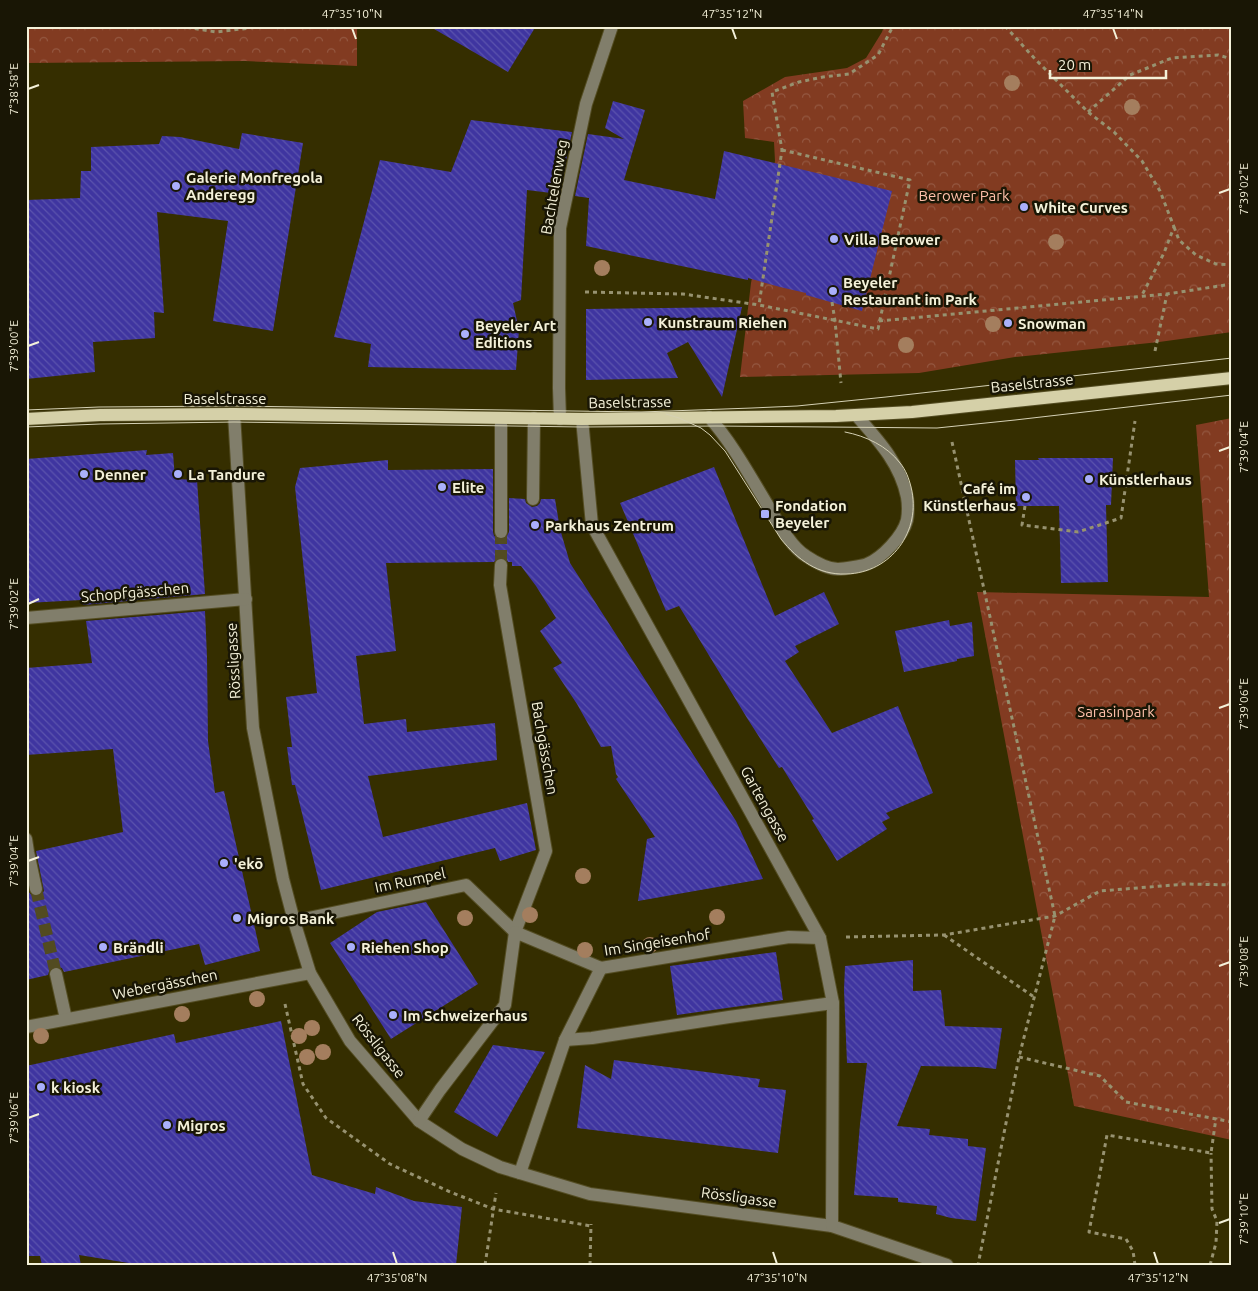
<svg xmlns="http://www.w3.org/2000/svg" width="1258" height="1291" viewBox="0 0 1258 1291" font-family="Ubuntu,sans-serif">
	<defs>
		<pattern id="park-crowns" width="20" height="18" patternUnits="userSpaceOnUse" patternTransform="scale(1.25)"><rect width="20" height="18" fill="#823b21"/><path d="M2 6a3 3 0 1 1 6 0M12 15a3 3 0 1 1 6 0" fill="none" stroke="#945841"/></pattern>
		<pattern id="building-back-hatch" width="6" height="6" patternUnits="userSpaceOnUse" patternTransform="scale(1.25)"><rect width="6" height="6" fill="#3f35a0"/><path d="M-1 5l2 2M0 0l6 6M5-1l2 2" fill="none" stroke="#5b53ad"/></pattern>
	</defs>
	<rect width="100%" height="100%" fill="#352e00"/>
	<g fill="url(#park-crowns)">
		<polygon points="26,26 357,26 357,66 245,61 26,63"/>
		<polygon points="884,26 1232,26 1232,332 1159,342 1015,357 919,373 740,377 751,283 775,161 774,142 745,138 743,101 785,77 847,68 866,58 882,32"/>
		<polygon points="1232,418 1232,1140 1074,1106 977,592 1209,597 1196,425"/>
	</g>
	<g fill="url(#building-back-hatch)">
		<polygon points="429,26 536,26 508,72"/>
		<polygon points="613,101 645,110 624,180 715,199 724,151 892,191 862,311 806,295 806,293 780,287 748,278 748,280 586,246 589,198 575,196 588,134 624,139 605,128"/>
		<polygon points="471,120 572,132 559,194 527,190 521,300 513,303 519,330 516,370 368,367 371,344 334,337 380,160 451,172"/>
		<polygon points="242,133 303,143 273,331 213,321 228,221 157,212 164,313 154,312 155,338 93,342 95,372 26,379 26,200 80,198 81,171 91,171 91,147 159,144 162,136 180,137 239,149"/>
		<polygon points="742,307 722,397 688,342 667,353 678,378 586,380 586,309"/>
		<polygon points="147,450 146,455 173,453 175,479 197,480 205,594 83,605 82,600 26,603 26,459"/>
		<polygon points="1038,458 1113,458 1111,505 1106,505 1108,582 1061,583 1059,506 1016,506 1015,460 1039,460"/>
		<polygon points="388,460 388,470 493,469 493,532 494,536 501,540 505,539 509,532 509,498 525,499 526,503 532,507 537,506 540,503 541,499 555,499 560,529 570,563 736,821 763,879 638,901 647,839 655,837 616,779 618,777 616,774 611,746 601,747 577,704 553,668 562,663 540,631 556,618 536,586 521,566 512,566 512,562 508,562 506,558 501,557 497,558 494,562 386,563 396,651 356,656 364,724 406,719 407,732 495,723 497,760 368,776 383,837 527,803 536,850 500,861 495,848 321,890 295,785 292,785 287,747 292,747 286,697 317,693 295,487 300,468"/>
		<polygon points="714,467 775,616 824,592 839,624 795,646 799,652 785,661 832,733 898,706 933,793 886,813 890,818 882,822 887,829 837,861 812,820 814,819 782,767 779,768 747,718 679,606 666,611 620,503"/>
		<polygon points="205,611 207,657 208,741 215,793 224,791 260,951 205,965 199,944 64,972 62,968 55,966 50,968 48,975 26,980 26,882 28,891 33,897 37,897 41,895 44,891 36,851 123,832 113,749 26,755 26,668 92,663 86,621"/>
		<polygon points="949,620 950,626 972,622 974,656 957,659 957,661 904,672 895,631"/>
		<polygon points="426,902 478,984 391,1039 330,943 377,912"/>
		<polygon points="776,952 783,1000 677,1015 670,966"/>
		<polygon points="913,960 913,991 941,990 945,1026 1002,1028 996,1069 978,1067 921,1066 897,1126 930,1129 929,1135 968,1139 968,1146 986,1148 976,1221 951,1218 936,1214 937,1206 898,1202 898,1198 854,1195 860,1124 867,1063 847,1063 844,990 845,966"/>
		<polygon points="281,1021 312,1175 375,1194 376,1187 414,1201 462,1207 456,1265 141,1265 79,1255 81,1265 42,1265 40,1256 26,1256 26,1066 174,1034 176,1043"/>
		<polygon points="493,1045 545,1052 497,1137 454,1112"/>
		<polygon points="614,1060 760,1079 758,1087 786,1090 778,1153 577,1128 585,1065 611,1079"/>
	</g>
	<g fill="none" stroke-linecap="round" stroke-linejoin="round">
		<g stroke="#524b21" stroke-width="12" stroke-dasharray="12 6" stroke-linecap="butt">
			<polyline points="501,532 501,565"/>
			<polyline points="36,889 56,974"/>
		</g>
		<defs>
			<g id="minor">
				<polyline points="234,414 253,728 283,879 294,921 310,973 350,1041 419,1121 462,1149 500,1167 590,1194 832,1226 947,1265"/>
				<path d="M709,417C733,444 751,478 770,509C779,524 791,547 806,556C815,562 827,569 838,569C843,569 862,566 867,564C882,558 903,536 907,520C908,514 908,503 907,497C900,463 878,440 856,415"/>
				<polyline points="501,418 501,532"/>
				<polyline points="560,419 559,388 560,228 586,104 612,26"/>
				<polyline points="582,419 592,525 820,938 833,1003 832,1226"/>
				<polyline points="533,499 534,418"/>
				<polyline points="26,618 246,599"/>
				<polyline points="26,839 28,852 36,889"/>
				<polyline points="294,921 466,885 515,932 546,851 500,585 501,565"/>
				<polyline points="56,974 66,1019"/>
				<polyline points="26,1027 310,973"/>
				<polyline points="565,1040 592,1038 729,1017 833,1003"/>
				<polyline points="419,1121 440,1090 505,1005 515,932 601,968 789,937 820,938"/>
				<polyline points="520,1173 565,1040 601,968"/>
			</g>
			<polyline id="major" points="26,419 100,415 234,414 582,419 836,416 912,412 1232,378"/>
		</defs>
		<use href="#minor" stroke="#544d23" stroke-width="14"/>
		<use href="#major" stroke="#544d23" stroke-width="14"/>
		<g stroke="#979270" stroke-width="3" stroke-dasharray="4 4" stroke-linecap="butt">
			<polyline points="179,26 216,32 250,28 252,26"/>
			<polyline points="1005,26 1035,59 1088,112 1114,132 1142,161 1160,191 1174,227 1164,253 1142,295"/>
			<polyline points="251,28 258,26"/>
			<polyline points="1088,112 1130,75 1172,58 1218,55 1232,59"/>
			<polyline points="782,150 910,180 878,329 759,305 782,150 772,92 799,82 823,77 849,74 878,55 893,26"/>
			<polyline points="1174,227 1179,240 1196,255 1216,264 1232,265"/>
			<polyline points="585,292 683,294 759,305"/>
			<polyline points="832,302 835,321 841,383"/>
			<polyline points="879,321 1167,294 1232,284"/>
			<polyline points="1155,351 1167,294"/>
			<polyline points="952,442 1055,916 1019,1057 978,1265"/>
			<polyline points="1025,506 1022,525 1078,532 1121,518 1135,421"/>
			<polyline points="944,935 1034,997"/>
			<polyline points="846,937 944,935 1055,916 1100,891 1186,884 1232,885"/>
			<polyline points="285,1004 303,1084 326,1118 390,1164 448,1191 493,1209 591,1226"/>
			<polyline points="1019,1057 1100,1076 1126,1102 1232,1122"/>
			<polyline points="485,1265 496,1193"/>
			<polyline points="590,1265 591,1224"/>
			<polyline points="1135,1265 1133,1251 1126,1239 1089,1232 1107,1135 1211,1153 1216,1118"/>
			<polyline points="1210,1265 1216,1243 1217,1221 1212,1209 1211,1153"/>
		</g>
		<use href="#minor" stroke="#817e6b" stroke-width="12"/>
		<use href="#major" stroke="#d5d0a8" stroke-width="12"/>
		<g stroke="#d5d1b5" stroke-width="1">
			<polyline points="26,410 99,407 234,406 641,412 752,408 797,406 886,397 1232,358"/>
			<path d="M666,414L679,418L701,428L710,435L725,451L781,539C798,560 818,575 846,574C891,573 922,531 911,487C909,479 906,470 900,463C887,446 866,436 845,432"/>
			<polyline points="26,427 100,424 234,422 582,427 716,426 937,428 1015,420 1232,395"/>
		</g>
	</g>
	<g fill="#a47e5e">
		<circle cx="1012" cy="83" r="8"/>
		<circle cx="1132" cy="107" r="8"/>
		<circle cx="1056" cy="242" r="8"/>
		<circle cx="602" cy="268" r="8"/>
		<circle cx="993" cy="324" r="8"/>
		<circle cx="906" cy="345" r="8"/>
		<circle cx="583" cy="876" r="8"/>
		<circle cx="530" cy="915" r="8"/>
		<circle cx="717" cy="917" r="8"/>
		<circle cx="465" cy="918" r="8"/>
		<circle cx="650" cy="945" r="8"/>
		<circle cx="585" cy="950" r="8"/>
		<circle cx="257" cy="999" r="8"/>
		<circle cx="182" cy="1014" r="8"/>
		<circle cx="312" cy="1028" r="8"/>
		<circle cx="41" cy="1036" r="8"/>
		<circle cx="299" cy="1036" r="8"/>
		<circle cx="323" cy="1052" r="8"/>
		<circle cx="307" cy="1057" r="8"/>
	</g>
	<path fill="none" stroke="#f4f1d9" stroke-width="2" d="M352,28L356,39M732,28L736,39M1113,28L1117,39M28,89L39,85M1219,193L1230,189M28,346L39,342M1219,451L1230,447M28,604L39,599M1219,708L1230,704M28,861L39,857M1219,966L1230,962M28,1118L39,1114M1219,1223L1230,1219M393,1252L397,1264M773,1252L777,1264M1154,1252L1158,1264"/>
	<g fill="#aab0fb" stroke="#191605" stroke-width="2">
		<circle cx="176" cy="186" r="5"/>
		<circle cx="1024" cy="207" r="5"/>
		<circle cx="834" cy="239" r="5"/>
		<circle cx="833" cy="291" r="5"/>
		<circle cx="648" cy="322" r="5"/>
		<circle cx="1008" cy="323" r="5"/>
		<circle cx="465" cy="334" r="5"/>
		<circle cx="84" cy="474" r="5"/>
		<circle cx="178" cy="474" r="5"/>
		<circle cx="1089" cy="479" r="5"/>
		<circle cx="442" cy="487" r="5"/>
		<circle cx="1026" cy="497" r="5"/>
		<rect x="760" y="509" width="10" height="10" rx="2.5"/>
		<circle cx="535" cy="525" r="5"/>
		<circle cx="224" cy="863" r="5"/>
		<circle cx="237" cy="918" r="5"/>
		<circle cx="103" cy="947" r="5"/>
		<circle cx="351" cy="947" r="5"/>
		<circle cx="393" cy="1015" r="5"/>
		<circle cx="41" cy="1087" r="5"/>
		<circle cx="167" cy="1125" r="5"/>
	</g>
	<g text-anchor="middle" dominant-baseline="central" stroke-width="5" stroke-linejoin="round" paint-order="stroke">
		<g font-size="15" font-weight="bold" fill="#f4f1d9" stroke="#191605" text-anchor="start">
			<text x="186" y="177">Galerie Monfregola<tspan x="186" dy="17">Anderegg</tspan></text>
			<text x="1034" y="207">White Curves</text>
			<text x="844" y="239">Villa Berower</text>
			<text x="843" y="282">Beyeler<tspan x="843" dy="17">Restaurant im Park</tspan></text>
			<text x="658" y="322">Kunstraum Riehen</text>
			<text x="1018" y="323">Snowman</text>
			<text x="475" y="325">Beyeler Art<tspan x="475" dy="17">Editions</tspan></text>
			<text x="94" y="474">Denner</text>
			<text x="188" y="474">La Tandure</text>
			<text x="1099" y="479">Künstlerhaus</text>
			<text x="452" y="487">Elite</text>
			<text x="1016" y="488" text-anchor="end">Café im<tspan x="1016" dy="17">Künstlerhaus</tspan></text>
			<text x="775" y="505">Fondation<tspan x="775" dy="17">Beyeler</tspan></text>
			<text x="545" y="525">Parkhaus Zentrum</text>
			<text x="234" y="863">'ekō</text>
			<text x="247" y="918">Migros Bank</text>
			<text x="113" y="947">Brändli</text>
			<text x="361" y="947">Riehen Shop</text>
			<text x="403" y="1015">Im Schweizerhaus</text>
			<text x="51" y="1087">k kiosk</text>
			<text x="177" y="1125">Migros</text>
		</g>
		<g font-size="15" fill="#f4f1d9" stroke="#191605">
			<text transform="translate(554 187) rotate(-80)">Bachtelenweg</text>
			<text transform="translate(1032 383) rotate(-6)">Baselstrasse</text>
			<text x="225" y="398">Baselstrasse</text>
			<text transform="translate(630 402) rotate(-1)">Baselstrasse</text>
			<text transform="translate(135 592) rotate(-5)">Schopfgässchen</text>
			<text transform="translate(233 661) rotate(-93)">Rössligasse</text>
			<text transform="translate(545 748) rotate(80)">Bachgässchen</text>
			<text transform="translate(765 804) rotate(61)">Gartengasse</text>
			<text transform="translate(410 880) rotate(-12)">Im Rumpel</text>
			<text transform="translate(657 942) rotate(-9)">Im Singeisenhof</text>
			<text transform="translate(165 984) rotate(-11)">Webergässchen</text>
			<text transform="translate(379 1046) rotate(52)">Rössligasse</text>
			<text transform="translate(739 1197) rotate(8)">Rössligasse</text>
		</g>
		<g font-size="15" fill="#ffc0aa" stroke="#191605">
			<text x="964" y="195">Berower Park</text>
			<text x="1116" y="711">Sarasinpark</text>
		</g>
	</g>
	<rect width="1258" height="1291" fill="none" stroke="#191605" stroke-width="55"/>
	<path d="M1050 70v8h116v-8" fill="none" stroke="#f4f1d9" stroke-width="2.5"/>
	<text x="1058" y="70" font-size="15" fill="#f4f1d9" stroke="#191605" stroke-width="4" paint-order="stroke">20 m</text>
	<rect x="28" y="28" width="1202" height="1236" fill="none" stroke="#f4f1d9" stroke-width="2"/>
	<g font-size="12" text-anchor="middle" fill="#f4f1d9">
		<text x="352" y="18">47°35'10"N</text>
		<text x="732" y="18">47°35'12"N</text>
		<text x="1113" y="18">47°35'14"N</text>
		<text transform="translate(14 89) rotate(-90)" y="4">7°38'58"E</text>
		<text transform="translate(1244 189) rotate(-90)" y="4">7°39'02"E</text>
		<text transform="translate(14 346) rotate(-90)" y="4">7°39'00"E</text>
		<text transform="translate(1244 447) rotate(-90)" y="4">7°39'04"E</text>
		<text transform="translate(14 604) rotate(-90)" y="4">7°39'02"E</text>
		<text transform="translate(1244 704) rotate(-90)" y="4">7°39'06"E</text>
		<text transform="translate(14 861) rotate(-90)" y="4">7°39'04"E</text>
		<text transform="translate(1244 962) rotate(-90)" y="4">7°39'08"E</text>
		<text transform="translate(14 1118) rotate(-90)" y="4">7°39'06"E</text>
		<text transform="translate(1244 1219) rotate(-90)" y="4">7°39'10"E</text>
		<text x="397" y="1282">47°35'08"N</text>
		<text x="777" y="1282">47°35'10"N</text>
		<text x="1158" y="1282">47°35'12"N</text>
	</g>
</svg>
